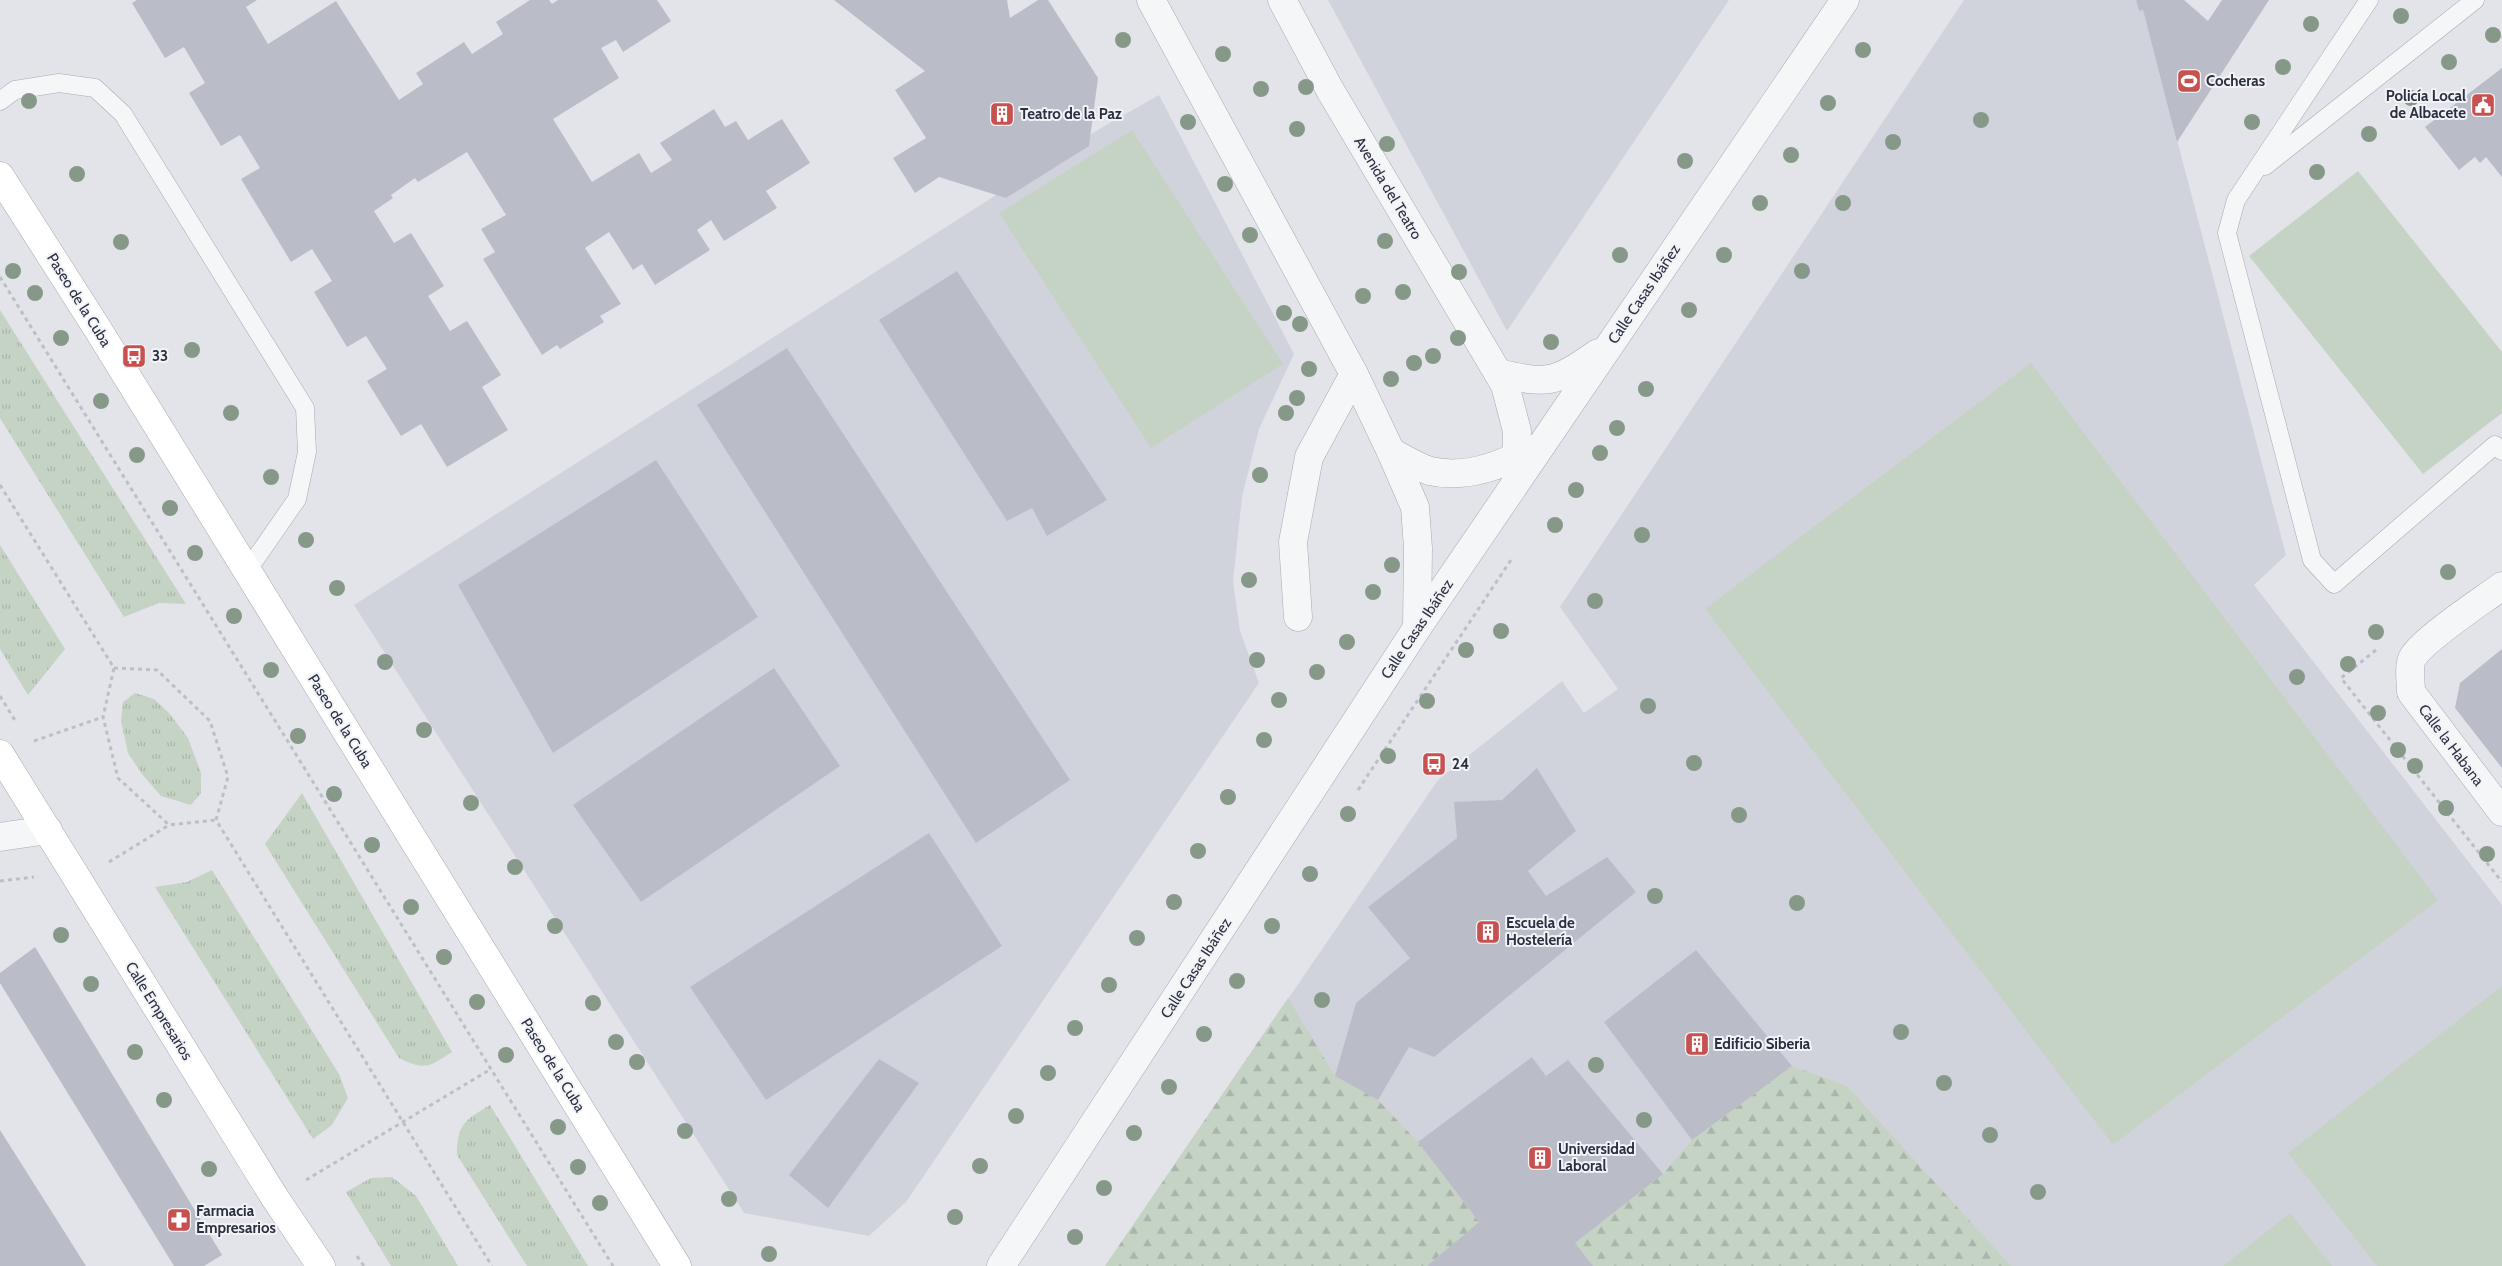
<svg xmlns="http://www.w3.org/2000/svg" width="2502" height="1266" viewBox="0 0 2502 1266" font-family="Cabin,sans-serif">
	<defs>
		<pattern id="forest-firs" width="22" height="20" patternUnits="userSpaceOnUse" patternTransform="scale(1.25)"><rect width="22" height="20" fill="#c5d3c4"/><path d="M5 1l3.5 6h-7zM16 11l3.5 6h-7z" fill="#a9b5aa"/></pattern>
		<pattern id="park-tufts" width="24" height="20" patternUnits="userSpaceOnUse" patternTransform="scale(1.25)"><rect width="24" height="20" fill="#c5d3c4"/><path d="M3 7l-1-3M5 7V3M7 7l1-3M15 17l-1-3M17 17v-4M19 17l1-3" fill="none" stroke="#a9b5aa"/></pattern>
	</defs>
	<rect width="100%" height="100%" fill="#e2e4ea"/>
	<g fill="#d1d3dc">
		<polygon points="1328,0 1729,0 1507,331"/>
		<polygon points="1964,0 2136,0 2139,11 2143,10 2286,555 2254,585 2502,905 2502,1266 1105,1266 1438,780 1562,681 1584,713 1618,689 1560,607"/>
		<polygon points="1159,95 1294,354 1259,429 1242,497 1233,582 1240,631 1259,683 906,1202 869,1236 744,1213 354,605 1101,128"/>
	</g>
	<g fill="#c5d3c4">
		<polygon points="1132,130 1283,364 1151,448 999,213"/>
		<polygon points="2358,171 2502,352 2502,413 2423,474 2249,256"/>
		<polygon points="2031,363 2438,900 2113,1145 1705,609"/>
		<polygon points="2502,986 2502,1266 2377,1266 2288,1153"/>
		<polygon points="2290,1213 2332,1266 2223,1266"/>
	</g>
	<g fill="url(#forest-firs)">
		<polygon points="1288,998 1335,1076 1378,1100 1418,1142 1479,1222 1427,1266 1105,1266"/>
		<polygon points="1792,1066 1847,1086 2011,1266 1593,1266 1575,1243 1663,1174 1692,1140"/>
	</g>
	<g fill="url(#park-tufts)">
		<polygon points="0,310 186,604 159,603 124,617 0,418"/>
		<polygon points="0,545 65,649 28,695 0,649"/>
		<polygon points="135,693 154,699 169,713 188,738 201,773 201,793 191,805 161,796 142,774 128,753 121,721 123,702"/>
		<path d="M302,793L452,1052C428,1067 426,1071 399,1058L265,844Z"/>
		<polygon points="212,870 339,1074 348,1098 332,1125 313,1139 155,887 187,882"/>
		<path d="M490,1105L588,1266H527L457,1155C457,1124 465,1120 490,1105Z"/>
		<polygon points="392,1177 416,1196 458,1266 391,1266 346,1192 371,1178"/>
	</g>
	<g fill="#babdc7">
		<polygon points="137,0 257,0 246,7 268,44 336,1 399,100 423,84 416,73 464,42 472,54 503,34 496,22 530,0 549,0 552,4 558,0 657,0 671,21 623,52 616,40 601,48 619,78 553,119 592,182 639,153 651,173 672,160 660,143 714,109 725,127 736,121 748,140 782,119 810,163 766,191 777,208 724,241 711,220 697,230 710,250 655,285 642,264 633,270 609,232 585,248 621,304 600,316 604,322 560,349 557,345 542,355 483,259 495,252 481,229 506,215 467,152 418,182 415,178 391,195 393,198 374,211 394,243 411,233 444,286 428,296 450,331 467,321 501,375 482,387 508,430 447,467 421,424 401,436 367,381 387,369 366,336 347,347 314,292 332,281 312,249 291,262 241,179 260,168 240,135 221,146 189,93 205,83 184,47 165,58 132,3"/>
		<polygon points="834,0 1007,0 1010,18 1038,0 1048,0 1098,78 1089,146 1006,198 939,177 915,193 893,158 926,138 895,90 925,71"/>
		<polygon points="2136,0 2184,0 2208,21 2222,0 2269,0 2177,142 2143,10 2139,11"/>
		<polygon points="2502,68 2502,177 2486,157 2480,163 2475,157 2459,170 2425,127"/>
		<polygon points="957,271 1107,500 1047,536 1032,508 1007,521 879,320"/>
		<polygon points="787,348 1070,780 976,843 697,405"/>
		<polygon points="656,460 758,617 553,753 458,585"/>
		<polygon points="2502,649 2502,768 2455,708 2460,683"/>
		<polygon points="774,668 840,766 641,902 573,805"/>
		<polygon points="1537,768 1576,831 1528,871 1546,896 1607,857 1636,892 1434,1057 1409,1047 1378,1100 1335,1076 1356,1003 1410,958 1368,907 1457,838 1454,802 1502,800"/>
		<polygon points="929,833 1002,946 766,1100 690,987"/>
		<polygon points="35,947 222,1255 204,1266 174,1266 0,983 0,973"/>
		<polygon points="1696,950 1792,1066 1692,1140 1604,1022"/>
		<polygon points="1532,1057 1546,1076 1568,1060 1663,1174 1575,1243 1593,1266 1427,1266 1479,1222 1418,1142"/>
		<polygon points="879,1059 919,1083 828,1208 789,1175"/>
		<polygon points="0,1130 86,1266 0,1266"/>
	</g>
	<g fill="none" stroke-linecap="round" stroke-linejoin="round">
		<defs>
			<g id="service">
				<polyline points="2369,0 2236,200 2227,233 2312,560 2334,584 2495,445 2502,451"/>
				<polyline points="0,101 15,90 59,83 95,88 123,114 305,408 307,452 297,499 247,571"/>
				<polyline points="2265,166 2475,0"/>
			</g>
			<g id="minor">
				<polyline points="1151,0 1354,374 1391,452 1415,507 1418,548 1417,628"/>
				<polyline points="1282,0 1330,90 1505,385 1517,431 1516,482"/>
				<path d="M1498,373C1549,385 1555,383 1598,353"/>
				<path d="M1391,452C1403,458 1417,467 1430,471C1465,479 1501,466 1531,449"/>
				<path d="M2502,586C2482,601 2425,638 2413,657C2408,665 2411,682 2411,692L2502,812"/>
				<polyline points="1298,617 1293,542 1309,457 1354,374"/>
				<polyline points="0,837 48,830"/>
				<polyline points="1001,1266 1417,628 1845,0"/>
			</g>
			<g id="secondary">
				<polyline points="0,176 97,328 677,1266"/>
				<polyline points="0,754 275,1198 321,1266"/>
			</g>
		</defs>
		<use href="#service" stroke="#a7aab4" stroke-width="19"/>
		<use href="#minor" stroke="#a7aab4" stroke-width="29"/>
		<use href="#secondary" stroke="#a7aab4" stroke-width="29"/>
		<g stroke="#bcbfc5" stroke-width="3" stroke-dasharray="4 4" stroke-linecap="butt">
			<polyline points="0,277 613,1266"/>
			<polyline points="0,485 114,668 103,717 118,778 169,825 216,820"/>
			<polyline points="2376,650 2341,678 2502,882"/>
			<polyline points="114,668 157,670 210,721 228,777 216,820 492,1266"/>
			<polyline points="0,696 16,722"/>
			<polyline points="34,741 103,717"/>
			<polyline points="1358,790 1511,560"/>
			<polyline points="109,862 169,825"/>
			<polyline points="0,881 34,877"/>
			<polyline points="306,1180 491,1069"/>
			<polyline points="357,1256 364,1266"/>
		</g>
		<use href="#service" stroke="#f5f6f8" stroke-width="18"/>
		<use href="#minor" stroke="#f5f6f8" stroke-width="28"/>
		<use href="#secondary" stroke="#fff" stroke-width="28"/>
	</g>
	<g fill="#869989">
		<circle cx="2401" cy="16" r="8"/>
		<circle cx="2311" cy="24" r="8"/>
		<circle cx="2493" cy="35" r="8"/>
		<circle cx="1123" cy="40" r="8"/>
		<circle cx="1863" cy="50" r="8"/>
		<circle cx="1223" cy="54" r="8"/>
		<circle cx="2449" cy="62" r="8"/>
		<circle cx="2283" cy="67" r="8"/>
		<circle cx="1306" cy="87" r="8"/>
		<circle cx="1261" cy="89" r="8"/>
		<circle cx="2411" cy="98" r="8"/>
		<circle cx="29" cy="101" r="8"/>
		<circle cx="1828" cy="103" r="8"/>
		<circle cx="1981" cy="120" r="8"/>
		<circle cx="1188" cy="122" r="8"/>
		<circle cx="2252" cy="122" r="8"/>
		<circle cx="1297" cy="129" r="8"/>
		<circle cx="2369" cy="134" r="8"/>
		<circle cx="1893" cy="142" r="8"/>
		<circle cx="1387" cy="144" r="8"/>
		<circle cx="1791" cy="155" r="8"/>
		<circle cx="1685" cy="161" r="8"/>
		<circle cx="2317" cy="172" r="8"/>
		<circle cx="77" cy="174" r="8"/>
		<circle cx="1225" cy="184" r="8"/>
		<circle cx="1760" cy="203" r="8"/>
		<circle cx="1843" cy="203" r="8"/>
		<circle cx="1250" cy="235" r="8"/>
		<circle cx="1385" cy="241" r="8"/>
		<circle cx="121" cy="242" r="8"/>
		<circle cx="1620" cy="255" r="8"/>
		<circle cx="1724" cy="255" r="8"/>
		<circle cx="13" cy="271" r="8"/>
		<circle cx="1802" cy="271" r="8"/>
		<circle cx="1459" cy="272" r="8"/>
		<circle cx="1403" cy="292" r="8"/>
		<circle cx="35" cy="293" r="8"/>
		<circle cx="1363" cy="296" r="8"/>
		<circle cx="1689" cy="310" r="8"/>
		<circle cx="1284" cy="313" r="8"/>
		<circle cx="1300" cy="324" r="8"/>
		<circle cx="61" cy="338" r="8"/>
		<circle cx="1458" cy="338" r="8"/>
		<circle cx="1551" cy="342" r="8"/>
		<circle cx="192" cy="350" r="8"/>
		<circle cx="1433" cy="356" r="8"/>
		<circle cx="1414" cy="363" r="8"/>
		<circle cx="1309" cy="369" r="8"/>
		<circle cx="1391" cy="379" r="8"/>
		<circle cx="1646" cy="389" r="8"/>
		<circle cx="1297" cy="398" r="8"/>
		<circle cx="101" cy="401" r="8"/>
		<circle cx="231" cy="413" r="8"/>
		<circle cx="1286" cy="413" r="8"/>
		<circle cx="1617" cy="428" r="8"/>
		<circle cx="1600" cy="453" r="8"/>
		<circle cx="137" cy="455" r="8"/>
		<circle cx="1260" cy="475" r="8"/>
		<circle cx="271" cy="477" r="8"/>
		<circle cx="1576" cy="490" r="8"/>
		<circle cx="170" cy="508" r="8"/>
		<circle cx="1555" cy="525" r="8"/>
		<circle cx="1642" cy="535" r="8"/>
		<circle cx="306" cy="540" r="8"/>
		<circle cx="195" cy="553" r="8"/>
		<circle cx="1392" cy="565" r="8"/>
		<circle cx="2448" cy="572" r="8"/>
		<circle cx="1249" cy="580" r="8"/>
		<circle cx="337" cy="588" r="8"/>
		<circle cx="1373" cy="592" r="8"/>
		<circle cx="1595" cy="601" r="8"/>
		<circle cx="234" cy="616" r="8"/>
		<circle cx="1501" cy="631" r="8"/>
		<circle cx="2376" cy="632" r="8"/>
		<circle cx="1347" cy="642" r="8"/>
		<circle cx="1466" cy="650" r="8"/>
		<circle cx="1257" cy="660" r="8"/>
		<circle cx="385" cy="662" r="8"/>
		<circle cx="2348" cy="664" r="8"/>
		<circle cx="271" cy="670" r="8"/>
		<circle cx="1317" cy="672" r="8"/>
		<circle cx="2297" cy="677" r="8"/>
		<circle cx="1279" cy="700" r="8"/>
		<circle cx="1427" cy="701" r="8"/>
		<circle cx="1648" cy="706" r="8"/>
		<circle cx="2378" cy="713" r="8"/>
		<circle cx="424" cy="730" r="8"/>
		<circle cx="298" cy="736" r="8"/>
		<circle cx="1264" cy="740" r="8"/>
		<circle cx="2398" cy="750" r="8"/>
		<circle cx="1388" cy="756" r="8"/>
		<circle cx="1694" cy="763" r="8"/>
		<circle cx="2415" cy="766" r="8"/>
		<circle cx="334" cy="794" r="8"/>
		<circle cx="1228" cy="797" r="8"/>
		<circle cx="471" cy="803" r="8"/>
		<circle cx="2446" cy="808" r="8"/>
		<circle cx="1348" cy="814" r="8"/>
		<circle cx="1739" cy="815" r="8"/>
		<circle cx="372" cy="845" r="8"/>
		<circle cx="1198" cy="851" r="8"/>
		<circle cx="2487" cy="854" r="8"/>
		<circle cx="515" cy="867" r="8"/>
		<circle cx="1310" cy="874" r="8"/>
		<circle cx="1655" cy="896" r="8"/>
		<circle cx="1174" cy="902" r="8"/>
		<circle cx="1797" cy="903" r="8"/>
		<circle cx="411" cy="907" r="8"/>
		<circle cx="555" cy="926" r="8"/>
		<circle cx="1272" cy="926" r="8"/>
		<circle cx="61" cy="935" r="8"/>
		<circle cx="1137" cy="938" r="8"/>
		<circle cx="444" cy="957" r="8"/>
		<circle cx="1237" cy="981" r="8"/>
		<circle cx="91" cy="984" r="8"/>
		<circle cx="1109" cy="985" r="8"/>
		<circle cx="1322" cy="1000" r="8"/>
		<circle cx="477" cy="1002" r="8"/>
		<circle cx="593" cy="1003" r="8"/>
		<circle cx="1075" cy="1028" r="8"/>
		<circle cx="1901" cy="1032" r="8"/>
		<circle cx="1204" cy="1034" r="8"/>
		<circle cx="616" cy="1042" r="8"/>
		<circle cx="135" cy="1052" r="8"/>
		<circle cx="506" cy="1055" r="8"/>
		<circle cx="637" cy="1062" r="8"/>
		<circle cx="1596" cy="1065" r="8"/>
		<circle cx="1048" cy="1073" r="8"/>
		<circle cx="1944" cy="1083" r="8"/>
		<circle cx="1169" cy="1087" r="8"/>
		<circle cx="164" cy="1100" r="8"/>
		<circle cx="1016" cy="1116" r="8"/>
		<circle cx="1644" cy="1120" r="8"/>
		<circle cx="558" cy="1127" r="8"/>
		<circle cx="685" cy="1131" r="8"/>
		<circle cx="1134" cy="1133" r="8"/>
		<circle cx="1990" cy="1135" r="8"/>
		<circle cx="980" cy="1166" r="8"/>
		<circle cx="578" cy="1167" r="8"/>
		<circle cx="209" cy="1169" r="8"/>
		<circle cx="1104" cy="1188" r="8"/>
		<circle cx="2038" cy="1192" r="8"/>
		<circle cx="729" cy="1199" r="8"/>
		<circle cx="600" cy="1203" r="8"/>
		<circle cx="955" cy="1217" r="8"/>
		<circle cx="1075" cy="1237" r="8"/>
		<circle cx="769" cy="1254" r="8"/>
	</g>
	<defs>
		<symbol id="stadium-square" viewBox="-11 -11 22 22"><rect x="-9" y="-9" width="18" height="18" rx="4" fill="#c8504f" stroke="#f2f3f7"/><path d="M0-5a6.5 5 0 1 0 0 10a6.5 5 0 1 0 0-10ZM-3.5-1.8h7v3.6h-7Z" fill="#fff"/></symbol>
		<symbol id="civic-square" viewBox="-11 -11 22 22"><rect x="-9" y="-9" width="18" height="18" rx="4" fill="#c8504f" stroke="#f2f3f7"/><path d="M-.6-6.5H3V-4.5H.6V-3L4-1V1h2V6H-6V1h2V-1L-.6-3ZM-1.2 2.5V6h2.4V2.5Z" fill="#fff"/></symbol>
		<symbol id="building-square" viewBox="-11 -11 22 22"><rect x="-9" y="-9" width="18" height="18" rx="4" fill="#c8504f" stroke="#f2f3f7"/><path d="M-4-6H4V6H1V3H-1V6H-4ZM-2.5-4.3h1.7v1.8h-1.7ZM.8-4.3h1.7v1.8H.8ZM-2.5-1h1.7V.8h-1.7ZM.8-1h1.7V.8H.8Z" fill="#fff"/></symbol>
		<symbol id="bus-square" viewBox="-11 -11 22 22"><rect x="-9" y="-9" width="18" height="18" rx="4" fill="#c8504f" stroke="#f2f3f7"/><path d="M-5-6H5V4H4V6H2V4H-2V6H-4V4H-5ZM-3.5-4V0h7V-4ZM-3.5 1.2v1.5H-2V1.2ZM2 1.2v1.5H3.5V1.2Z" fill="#fff"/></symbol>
		<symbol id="pharmacy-square" viewBox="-11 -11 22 22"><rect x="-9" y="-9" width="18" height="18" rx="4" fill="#c8504f" stroke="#f2f3f7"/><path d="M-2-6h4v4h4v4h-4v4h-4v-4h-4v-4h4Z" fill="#fff"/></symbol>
	</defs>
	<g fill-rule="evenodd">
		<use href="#stadium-square" x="2175" y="67" width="28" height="28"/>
		<use href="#civic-square" x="2469" y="91" width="28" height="28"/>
		<use href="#building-square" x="988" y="100" width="28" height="28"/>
		<use href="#bus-square" x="120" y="342" width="28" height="28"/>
		<use href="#bus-square" x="1420" y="750" width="28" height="28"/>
		<use href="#building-square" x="1474" y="918" width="28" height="28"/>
		<use href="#building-square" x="1683" y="1030" width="28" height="28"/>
		<use href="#building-square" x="1526" y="1144" width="28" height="28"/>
		<use href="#pharmacy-square" x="165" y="1206" width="28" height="28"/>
	</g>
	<g text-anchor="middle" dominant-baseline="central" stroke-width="4" stroke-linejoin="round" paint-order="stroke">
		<g font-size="15" font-weight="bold" fill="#2b3041" stroke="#f2f3f7" text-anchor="start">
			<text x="2206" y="81">Cocheras</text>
			<text x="2466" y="96" text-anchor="end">Policía Local<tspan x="2466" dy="17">de Albacete</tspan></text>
			<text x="1020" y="114">Teatro de la Paz</text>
			<text x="152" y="356">33</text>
			<text x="1452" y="764">24</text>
			<text x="1506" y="923">Escuela de<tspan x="1506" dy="17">Hostelería</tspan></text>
			<text x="1714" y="1044">Edificio Siberia</text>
			<text x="1558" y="1149">Universidad<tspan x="1558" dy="17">Laboral</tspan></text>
			<text x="196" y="1211">Farmacia<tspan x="196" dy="17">Empresarios</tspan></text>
		</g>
		<g font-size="15" fill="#2b3041" stroke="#f2f3f7">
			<text transform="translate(1388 188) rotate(59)">Avenida del Teatro</text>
			<text transform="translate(1644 294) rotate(-56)">Calle Casas Ibáñez</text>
			<text transform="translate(79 300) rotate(58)">Paseo de la Cuba</text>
			<text transform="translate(1417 629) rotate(-56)">Calle Casas Ibáñez</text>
			<text transform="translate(340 721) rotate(58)">Paseo de la Cuba</text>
			<text transform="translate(2451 745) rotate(53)">Calle la Habana</text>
			<text transform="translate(1196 968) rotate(-57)">Calle Casas Ibáñez</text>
			<text transform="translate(159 1011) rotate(58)">Calle Empresarios</text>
			<text transform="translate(553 1065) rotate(58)">Paseo de la Cuba</text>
		</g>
	</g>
</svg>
